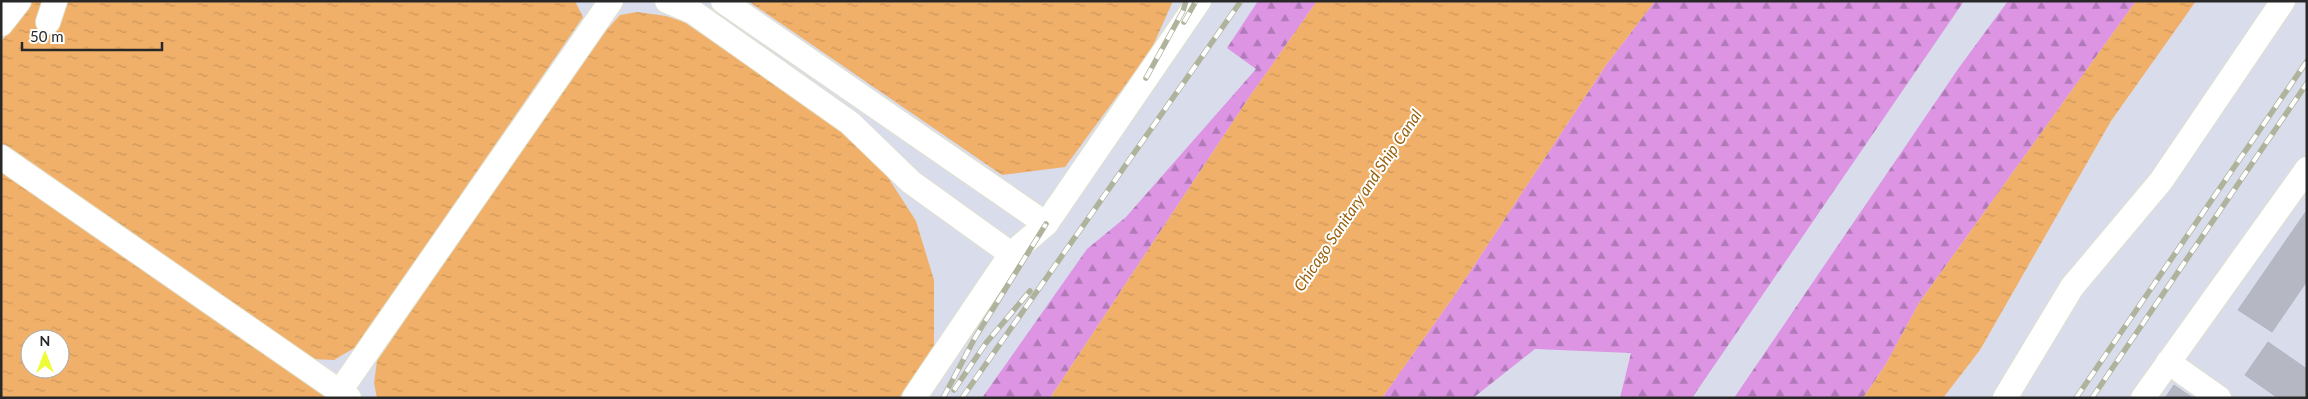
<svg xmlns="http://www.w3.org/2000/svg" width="2308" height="399" viewBox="0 0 2308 399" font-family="Lato,sans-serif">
	<defs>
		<pattern id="forest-firs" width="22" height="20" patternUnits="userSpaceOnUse" patternTransform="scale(1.25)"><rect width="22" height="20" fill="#dc94e3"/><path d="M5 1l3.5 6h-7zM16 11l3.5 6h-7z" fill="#b279b8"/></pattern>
		<pattern id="water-ripples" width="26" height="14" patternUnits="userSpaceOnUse" patternTransform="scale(1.25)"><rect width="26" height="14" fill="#f0b069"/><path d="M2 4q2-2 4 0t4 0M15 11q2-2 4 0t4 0" fill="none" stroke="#ce975b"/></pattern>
	</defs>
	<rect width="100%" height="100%" fill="#d9dceb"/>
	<g fill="url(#forest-firs)">
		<polygon points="1258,1 1317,1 1248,99 1050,398 982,398 1087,249 1126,217 1256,69 1227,48"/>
		<polygon points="1655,1 1964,1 1692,398 1620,398 1631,353 1535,349 1473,398 1382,398 1456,293 1606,65"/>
		<polygon points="2008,1 2136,1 1919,303 1886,364 1863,398 1734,398 1958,69"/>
	</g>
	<g fill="url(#water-ripples)" fill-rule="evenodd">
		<polygon points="33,1 575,1 583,17 356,347 334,360 311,359 1,149 1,42"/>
		<polygon points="748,1 1173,1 1151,50 1065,167 1002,175"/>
		<polygon points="1317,1 1655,1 1606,65 1456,293 1382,398 1050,398 1248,99"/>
		<polygon points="2136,1 2196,1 2111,121 1980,350 1943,398 1863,398 1886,364 1919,303"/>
		<polygon points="637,12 666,16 684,22 854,139 880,165 916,221 934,280 934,346 899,398 377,398 374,383 377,361 501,179 605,32 620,15"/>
		<path d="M1,171L329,398H1ZM30,339H60V369H30Z"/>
	</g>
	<g fill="#b5b7c2" stroke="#b3b5c6">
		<polygon points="2307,210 2307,281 2272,332 2238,310"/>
		<polygon points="2268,342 2307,369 2307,398 2278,398 2245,375"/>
		<polygon points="2174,385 2193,398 2165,398"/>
	</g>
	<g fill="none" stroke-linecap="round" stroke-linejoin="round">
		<defs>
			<g id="minor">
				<polyline points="667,1 693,12 850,123 911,182 1011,254"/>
				<polyline points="723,1 1046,224"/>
				<polyline points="48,22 55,1"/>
				<polyline points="1,24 19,1"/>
				<polyline points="1,157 349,398"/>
				<polyline points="2168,362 2219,398"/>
				<polyline points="340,391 611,1"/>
				<polyline points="914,398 1011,254 1046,224 1199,1"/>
				<polyline points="2005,398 2072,287 2161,181 2283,1"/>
				<polyline points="2143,398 2307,169"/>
			</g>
		</defs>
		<use href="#minor" stroke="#e0e1ce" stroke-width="26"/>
		<use href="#minor" stroke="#fff" stroke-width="24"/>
		<defs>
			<g id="rail">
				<polyline points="1184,22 1196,1"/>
				<polyline points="1146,78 1183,11 1186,1"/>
				<polyline points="954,390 986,343 1030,291"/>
				<polyline points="943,398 976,336 1046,224"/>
				<polyline points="962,398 1241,1"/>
				<polyline points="2076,398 2307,61"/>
				<polyline points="2092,398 2307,83"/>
			</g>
		</defs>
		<use href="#rail" stroke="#b0b39c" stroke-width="5.5"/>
		<use href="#rail" stroke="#fff" stroke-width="4" stroke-dasharray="11" stroke-linecap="butt"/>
	</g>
	<g text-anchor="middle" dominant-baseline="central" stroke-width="4" stroke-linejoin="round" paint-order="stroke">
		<g font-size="16" font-style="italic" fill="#98600b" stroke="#fff">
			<text transform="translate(1357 200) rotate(-56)">Chicago Sanitary and Ship Canal</text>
		</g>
	</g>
	<rect width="2308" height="399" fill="none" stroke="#282828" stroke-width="5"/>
	<g transform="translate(45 354)"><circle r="24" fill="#ffffff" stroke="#a9a9a9"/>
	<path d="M0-4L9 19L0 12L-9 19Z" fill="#edfc35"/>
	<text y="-8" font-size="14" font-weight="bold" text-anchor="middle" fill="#282828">N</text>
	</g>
	<path d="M22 42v8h140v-8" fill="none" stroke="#282828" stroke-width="2.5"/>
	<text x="30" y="42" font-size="15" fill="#282828" stroke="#ffffff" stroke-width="4" paint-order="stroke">50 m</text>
</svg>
